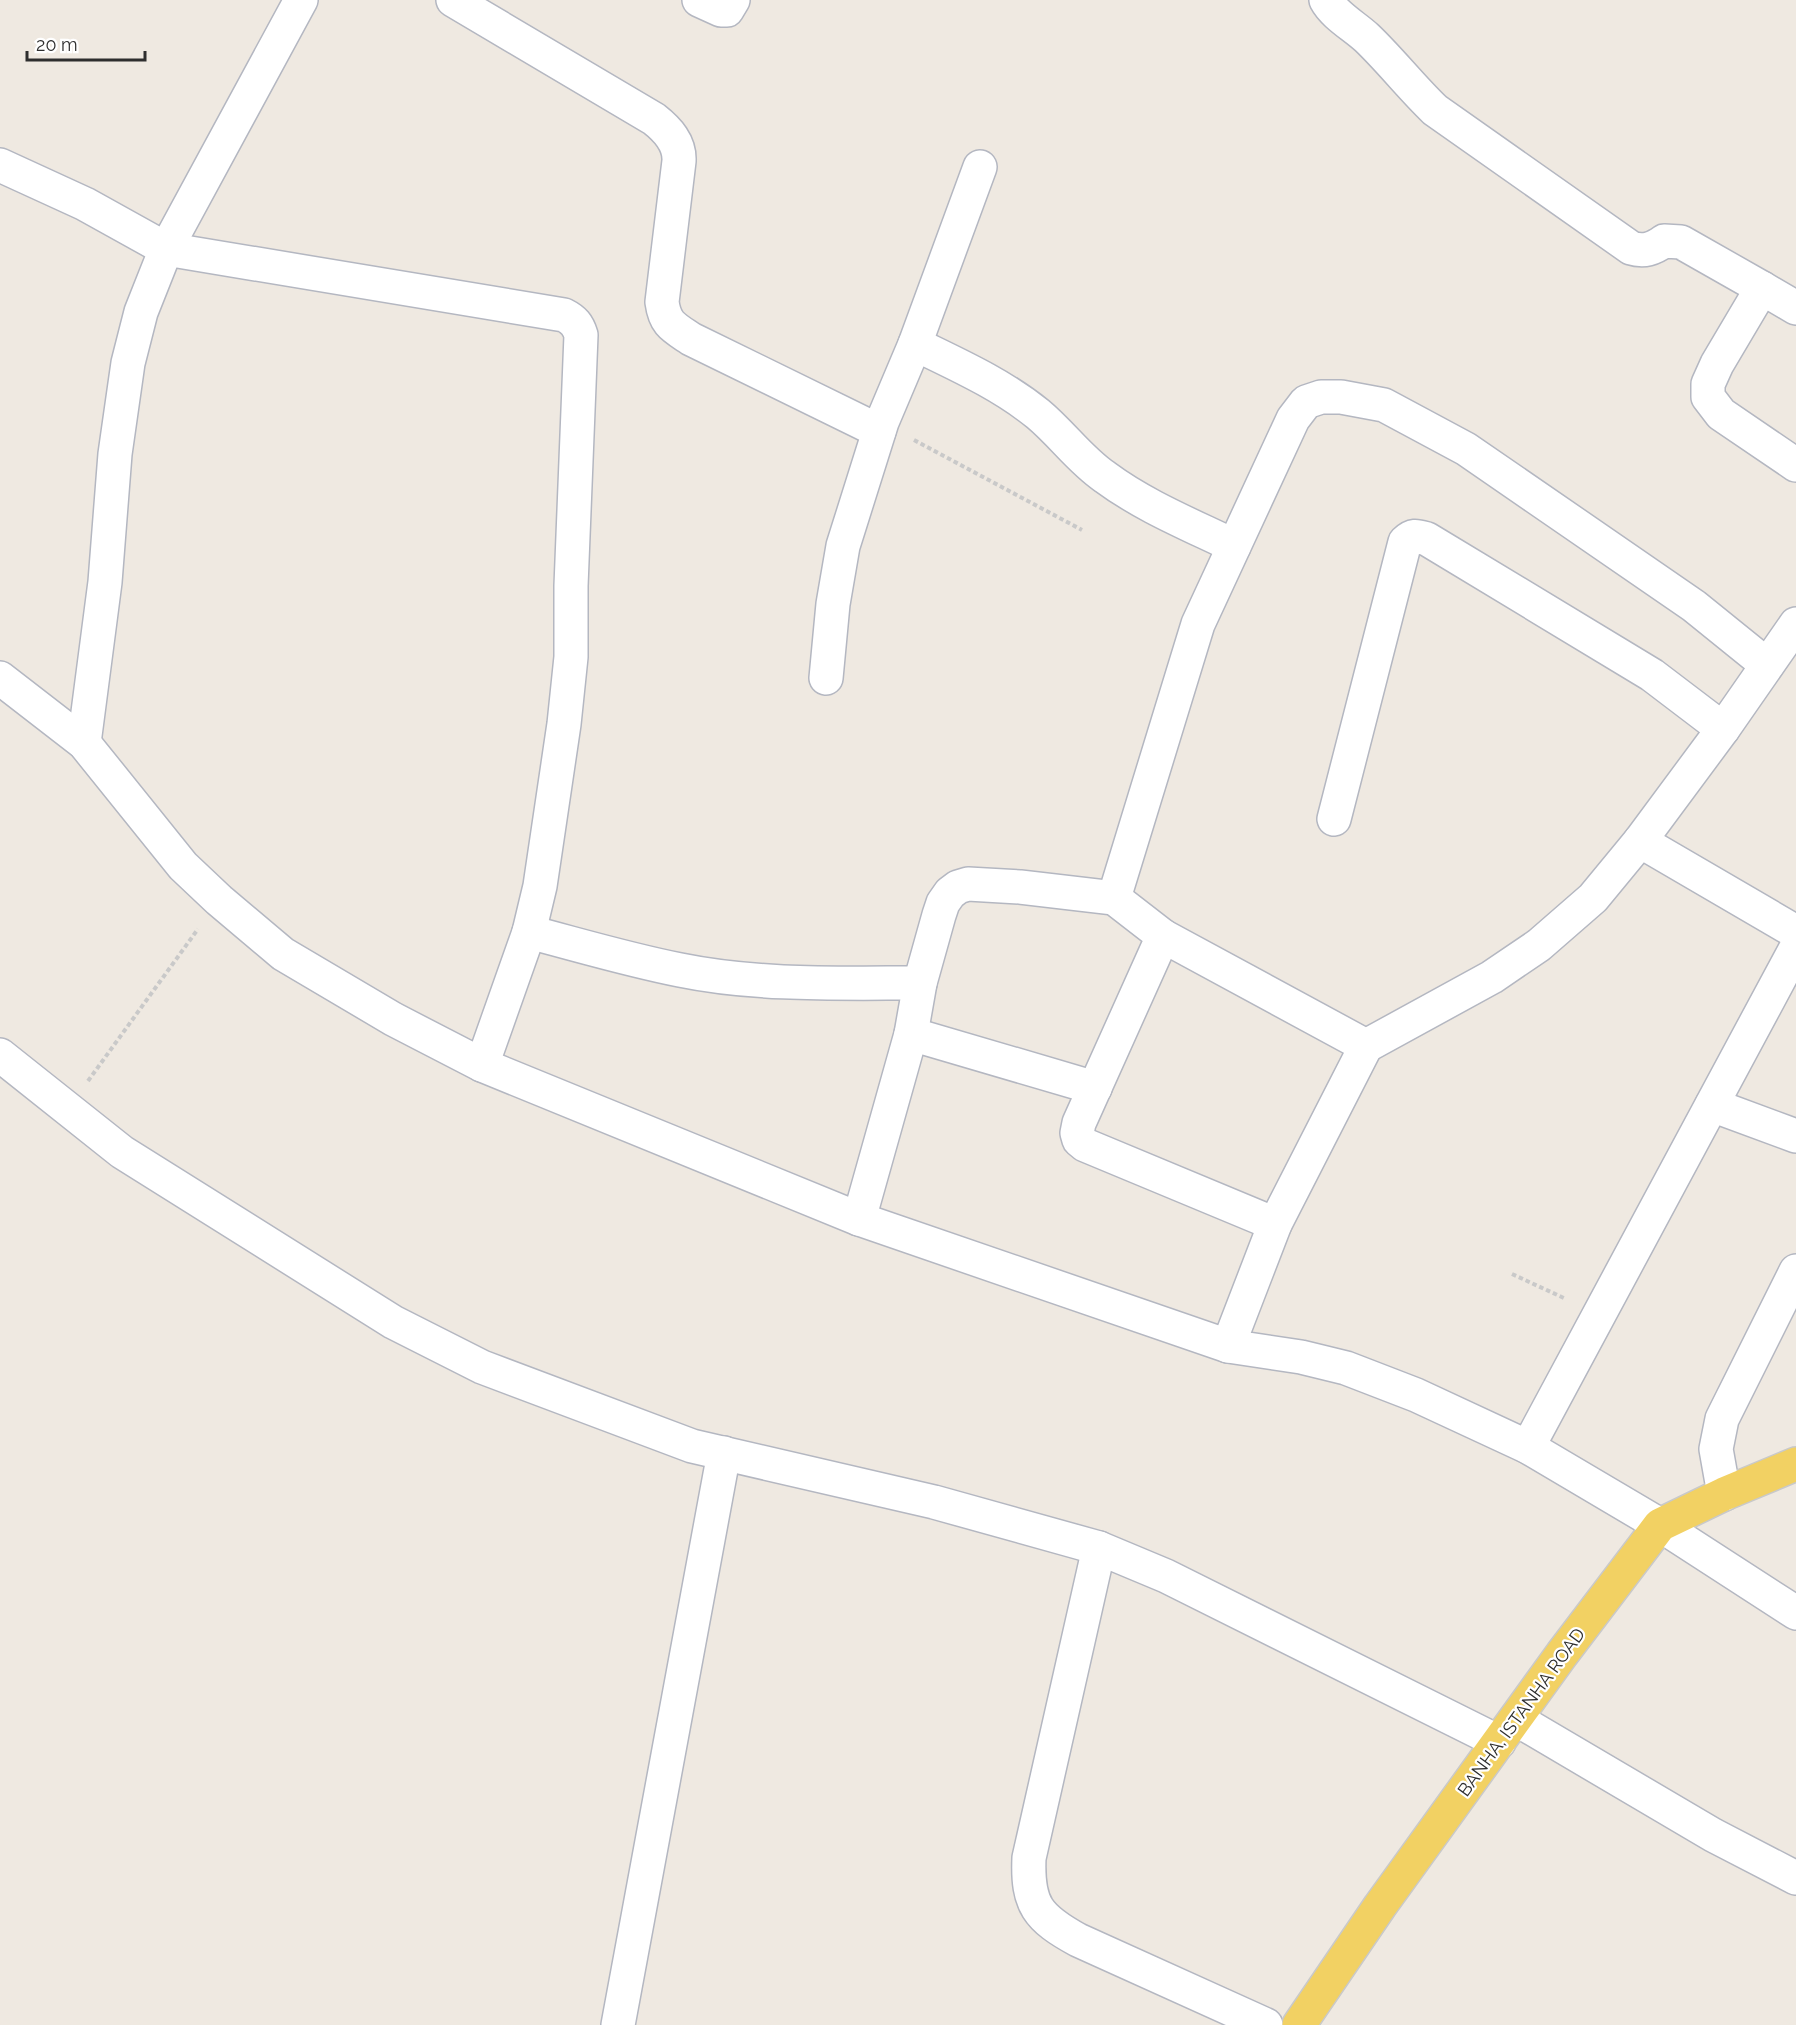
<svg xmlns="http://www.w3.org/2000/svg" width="1796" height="2025" viewBox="0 0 1796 2025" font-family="Raleway,sans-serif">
	<rect width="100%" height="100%" fill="#efe9e1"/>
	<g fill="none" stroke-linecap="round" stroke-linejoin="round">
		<defs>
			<g id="minor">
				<path d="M453,0L654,119C668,130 680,143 679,161L662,302C665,324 673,327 691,339L879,431"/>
				<polyline points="699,0 721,10 727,10 733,0"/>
				<path d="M1326,0C1334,15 1354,26 1367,38C1391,61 1411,87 1435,110L1631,248C1644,252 1653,249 1664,241L1681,242L1762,288"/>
				<path d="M0,165L85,204L166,249L564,315C574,320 578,325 581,335L571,586V657L564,724L540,886L529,932L482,1065"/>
				<polyline points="1796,308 1762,288 1717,364 1708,384 1708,397 1721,414 1796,465"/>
				<path d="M915,344C958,365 1001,384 1038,414C1062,434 1080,460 1105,477C1144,506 1191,525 1234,546"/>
				<polyline points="0,678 84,743 183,866 219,900 283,954 393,1019 482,1065 859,1219 1228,1346"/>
				<polyline points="826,678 833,604 843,546 882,422 915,344 980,167"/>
				<polyline points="84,743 105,582 115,454 128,363 141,312 166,249 301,0"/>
				<path d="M1334,819L1405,542C1413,534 1417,536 1427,539L1652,675L1723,729"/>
				<polyline points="1640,841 1796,932"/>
				<polyline points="1114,898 1198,624 1293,419 1306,402 1321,397 1341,397 1384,405 1466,449 1694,606 1767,665"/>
				<path d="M529,932C579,945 629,960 680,970C758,986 841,983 920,983"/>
				<polyline points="1163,936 1366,1046 1492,977 1539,945 1593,898 1640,841 1723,729 1796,624"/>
				<polyline points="911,1034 1095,1088"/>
				<polyline points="1366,1046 1275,1224 1228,1346 1301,1357 1346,1368 1416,1395 1528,1447 1660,1525 1796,1613"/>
				<polyline points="0,1055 122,1152 393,1322 482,1367 692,1446 934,1502 1099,1548 1166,1576 1499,1742"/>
				<polyline points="1712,1105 1796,1136"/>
				<polyline points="859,1219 911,1034 920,983 939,915 943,903 950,893 958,887 968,884 1020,887 1114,898 1163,936 1079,1123 1077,1133 1079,1140 1085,1145 1275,1224"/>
				<polyline points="1528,1447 1796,948"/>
				<polyline points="1724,1494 1716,1449 1722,1419 1796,1271"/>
				<path d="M1099,1548L1029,1858C1027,1905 1038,1918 1078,1940L1266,2025"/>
				<polyline points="1516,1719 1713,1835 1796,1878"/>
				<polyline points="618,2025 724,1453"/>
			</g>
			<polyline id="major" points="1299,2025 1380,1906 1562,1654 1660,1525 1724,1494 1796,1464"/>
		</defs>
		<use href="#minor" stroke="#b4b7c1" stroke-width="36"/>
		<use href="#major" stroke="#c9c9c9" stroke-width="36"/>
		<g stroke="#c9c9c9" stroke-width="4" stroke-dasharray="4.5 3" stroke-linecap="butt">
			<polyline points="914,440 1082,530"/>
			<polyline points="88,1081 198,929"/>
			<polyline points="1512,1274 1566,1299"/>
		</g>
		<use href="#minor" stroke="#fff" stroke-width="33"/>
		<use href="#major" stroke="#f2d163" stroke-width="33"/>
	</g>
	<g text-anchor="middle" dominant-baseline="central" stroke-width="4.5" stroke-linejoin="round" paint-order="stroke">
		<g font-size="18" fill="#2e2e2e" stroke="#fff">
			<text transform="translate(1521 1712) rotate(-54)">BANHA, ISTANHA ROAD</text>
		</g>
	</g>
	<path d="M27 51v9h118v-9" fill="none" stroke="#2e2e2e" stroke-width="3"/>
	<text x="36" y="51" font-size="18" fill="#2e2e2e" stroke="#ffffff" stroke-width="4.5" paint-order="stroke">20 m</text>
</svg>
